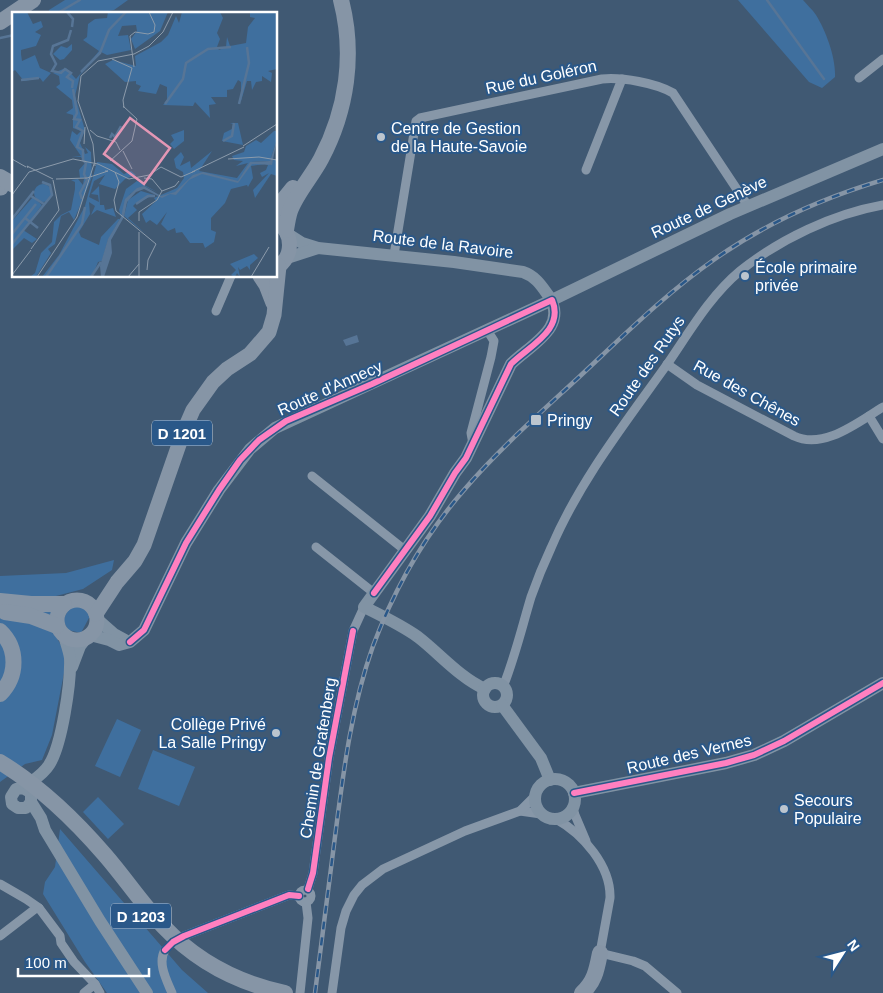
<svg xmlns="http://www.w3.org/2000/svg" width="883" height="993" viewBox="0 0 883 993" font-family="Helvetica,sans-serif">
	<rect width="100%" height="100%" fill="#405973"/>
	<g fill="#3f6f9e">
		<polygon points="65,0 128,0 114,10 91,14 48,14 49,10"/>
		<path d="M738,0H803C807,5 812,9 816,15C826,31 836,58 835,77L822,88L809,82Z"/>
		<polygon points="114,560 112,570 83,589 56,596 51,628 65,652 64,673 52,735 42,760 25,764 0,782 0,576 66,573"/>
		<polygon points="76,606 85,608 90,616 81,633 68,630 63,620 68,610"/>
		<polygon points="117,719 141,730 120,777 95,766"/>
		<polygon points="153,750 195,767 179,806 138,789"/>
		<polygon points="98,797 124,824 108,839 83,812"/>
		<polygon points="60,829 182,970 208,993 107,993 85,962 43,894 45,882 55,867"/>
	</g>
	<polygon fill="#577596" points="357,335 359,342 346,346 343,340"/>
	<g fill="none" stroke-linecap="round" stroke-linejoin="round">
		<g stroke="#577596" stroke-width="2.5">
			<polyline points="767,0 824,79"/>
			<polyline points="56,14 80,0"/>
			<polyline points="0,38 14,35"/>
		</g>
		<g stroke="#8797a8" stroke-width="9">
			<polyline points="859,78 883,59"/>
			<polyline points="586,170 622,79"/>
			<path d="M394,255L416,121L420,118L602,79C622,77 656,83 673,93L748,206"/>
			<polyline points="216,311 231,276"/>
			<path d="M667,364L697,385L794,436C824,450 858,422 883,407"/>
			<polyline points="869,416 883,439"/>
			<polyline points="473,444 471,433 491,357 494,341 487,330"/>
			<polyline points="312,476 406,551"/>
			<polyline points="316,547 374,593"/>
			<path d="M503,687C515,657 522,627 531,597C537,580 544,563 551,548C580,480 626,422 668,363C690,331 710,296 740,271C780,239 833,214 883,205"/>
			<polyline points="573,808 575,815 586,841"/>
			<polyline points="520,811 541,814"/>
			<path d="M556,819C583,834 611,866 610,898L600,953L633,961L645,966L677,993"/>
			<polyline points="0,884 26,899 39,908"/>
			<polyline points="308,889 313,873 329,758 353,631 364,607"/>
			<circle cx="305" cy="896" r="6"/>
			<polyline points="0,936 35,909 39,908 60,936 61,943 74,962 95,984"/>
			<polyline points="184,936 289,895 299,896"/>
			<path d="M165,950C157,963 167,981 172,993"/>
			<polyline points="84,993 95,984 100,993"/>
			<polyline points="300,993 308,918 306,902"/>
			<polyline points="332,993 341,928 346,911 354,895 362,885 383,869 465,831 520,811 536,795"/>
		</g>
		<g stroke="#8193a4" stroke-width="12">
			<path d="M288,234L302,243L318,248L454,262L523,272C535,276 541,285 548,295C570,327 530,345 511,364L466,458L455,473L430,516L364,607C382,616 401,625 418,637C440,654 459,677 485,689"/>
			<polyline points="287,258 318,248"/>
			<polyline points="97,619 114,634 125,640"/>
			<polyline points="90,635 109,640 119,645 130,642 144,630 186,543 219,490 250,449 275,428 552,300 730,214 883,149"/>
			<polyline points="72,667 80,646 87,637"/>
			<circle cx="495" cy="695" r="12"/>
			<polyline points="502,705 541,758 550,780"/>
			<circle cx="555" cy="799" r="20"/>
			<path d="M23,788C32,781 43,775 49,765C62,745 71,682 70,658C69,651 66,643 64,636"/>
			<polyline points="30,792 23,788 16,789 11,797 12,804 18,808 26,808 31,802 31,795"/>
			<polyline points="574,793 726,763 754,755 784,741 883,683"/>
			<polyline points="31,802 41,818 45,830 100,921 147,993"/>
		</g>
		<g stroke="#8695a6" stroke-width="15">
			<polyline points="0,188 1,188"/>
			<path d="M276,221C294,233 294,257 276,268"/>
			<polyline points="260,276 266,285 273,303"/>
			<circle cx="77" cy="620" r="20"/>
			<polyline points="96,614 117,582 135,561 144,545 183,433 193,410 213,382 227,369 250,354 269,332 274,315 279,266"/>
		</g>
		<g stroke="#8695a6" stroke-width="16">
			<polyline points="0,22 33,0"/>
			<polyline points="0,177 14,185"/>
			<polyline points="276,209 293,188"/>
			<path d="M286,230C287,224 288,217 290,211C296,194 312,176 321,159C347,110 355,54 341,0"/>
			<polyline points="0,601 31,604 64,604"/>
			<polyline points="5,612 31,616 57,626"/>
			<path d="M0,631C18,648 18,676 0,694"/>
			<path d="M0,762C41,787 74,819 105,855C125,878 142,904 163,926C196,961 238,983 285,993"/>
			<path d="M582,993C595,982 597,968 600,953"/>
		</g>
		<defs>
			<path id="rail" d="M315,993C322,938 329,884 336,829C344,767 352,705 373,646C394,590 424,536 464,490C498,450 539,414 578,378C622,337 665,294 715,259C766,223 823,198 883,180"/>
		</defs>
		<use href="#rail" stroke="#8695a6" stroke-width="4.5"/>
		<use href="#rail" stroke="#2a5889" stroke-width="2.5" stroke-dasharray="8" stroke-linecap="butt"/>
		<defs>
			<g id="cycleway">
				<path d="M130,642L144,630L186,543L219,490L240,460L259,440L286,421L372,384L552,300C565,330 529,346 511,364L466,458L455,473L430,516L374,593"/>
				<polyline points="574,793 726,763 754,755 784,741 883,683"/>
				<polyline points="308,889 313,873 329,758 353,631"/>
				<polyline points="165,950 173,942 184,936 289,895 299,896"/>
			</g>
		</defs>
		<use href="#cycleway" stroke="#2a5889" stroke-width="9"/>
		<use href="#cycleway" stroke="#ff80c0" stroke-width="6"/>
	</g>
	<g fill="#bcc5ce" stroke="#2a5889" stroke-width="2">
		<circle cx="381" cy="137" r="5"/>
		<circle cx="745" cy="276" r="5"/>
		<rect x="530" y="414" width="12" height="12" rx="2.5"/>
		<circle cx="276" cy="733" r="5"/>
		<circle cx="784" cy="809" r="5"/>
	</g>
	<g text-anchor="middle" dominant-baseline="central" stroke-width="4" stroke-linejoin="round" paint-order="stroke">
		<g fill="#2a5889" stroke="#bfcddc" stroke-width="1">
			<rect x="152" y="420.5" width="60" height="25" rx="4"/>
			<rect x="111" y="903.5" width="60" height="25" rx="4"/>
		</g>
		<g font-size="15" font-weight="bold" fill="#fff">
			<text x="182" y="433">D 1201</text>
			<text x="141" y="916">D 1203</text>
		</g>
		<g font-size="16" fill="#fff" stroke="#2a5889">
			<text transform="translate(541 77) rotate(-12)">Rue du Goléron</text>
			<text transform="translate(709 207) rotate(-25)">Route de Genève</text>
			<text transform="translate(443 244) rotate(7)">Route de la Ravoire</text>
			<text transform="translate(647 366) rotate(-55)">Route des Rutys</text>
			<text transform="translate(330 388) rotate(-24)">Route d'Annecy</text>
			<text transform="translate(747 393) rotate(29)">Rue des Chênes</text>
			<text transform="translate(689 754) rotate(-13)">Route des Vernes</text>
			<text transform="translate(318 758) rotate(-81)">Chemin de Grafenberg</text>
		</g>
		<g font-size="16" fill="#fff" stroke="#2a5889" text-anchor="start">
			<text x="391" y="128">Centre de Gestion<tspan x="391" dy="18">de la Haute-Savoie</tspan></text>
			<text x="755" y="267">École primaire<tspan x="755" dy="18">privée</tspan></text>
			<text x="547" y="420">Pringy</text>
			<text x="266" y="724" text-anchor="end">Collège Privé<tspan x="266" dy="18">La Salle Pringy</tspan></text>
			<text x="794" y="800">Secours<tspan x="794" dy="18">Populaire</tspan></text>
		</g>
	</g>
	<g transform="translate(12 12)">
		<rect width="265" height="265" fill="#405973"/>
		<path d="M0,0H15L21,12L29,9L31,15L23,20L29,23L24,34L9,38V42L10,49L23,43L28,56L39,61L31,70L28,66L12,69L3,58L0,60ZM96,0H156L148,19L123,37L119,27L125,19L124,13L110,14L106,24L116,23L119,38L95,43L89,40L68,63L63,84L73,118L68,131L73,142L76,141L73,135L79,140L80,165L68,166L67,158L73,151L69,145L60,144H69L58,128L60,119L65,123L69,119L61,116V103L54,101L61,96L60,88L44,75L48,72L47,64L41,61L54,56L64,67L87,39L71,28L75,25L76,12L83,7L95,6ZM170,0H208L211,6L205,21L208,27L205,35L207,38L214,35L215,25L218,34L234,31L236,15L243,6L238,5V1L265,0V57L256,59L260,61L259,70L250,64V69L244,70L240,78L239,69H235L229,89V70L226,68L221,77L215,78V85H199L204,92L197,93L198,106L183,90L181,94L151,93L155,89V75L148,72L144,82L126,79L129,74L124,72V69L113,70L93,52L101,48L124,54L123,44L149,30L156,23L164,4L167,11ZM60,32V38L52,47L48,48L41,42L49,34L55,36ZM218,111H226L231,133L210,129L212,121L220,117L221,112ZM172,118V129L162,137L158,132L162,128L159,123ZM262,119H265V127L258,149L239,150H252L259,153L261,147L265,148V164L259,162L243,186L241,178L257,161L250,165L248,161L254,158L256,153L253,152L239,154L241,166L236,175L235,173L219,177L213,191L199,206V218L204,220L202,230L193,236L191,231H178L170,220L164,221L163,216L156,219L149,212L155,200L145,213L138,208L134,211L130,202L144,189L142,186L165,176L172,166L171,160L164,156L162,147L169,140L172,145L168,154L178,149L179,156L200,139L187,159L225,166L236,151L224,154L231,149L222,148L220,144L232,140L234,134L244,128L249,131ZM85,150L100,152L112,162L119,159L124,163L113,167L103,177L87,172L93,163L82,169L77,185L87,190L86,183L79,182L87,174L88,193H92L93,198L101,196L104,205L85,198L79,203L83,194L77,190L78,202L67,220L69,225L87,233L89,225L106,207H108L96,228L90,249L86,250L80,265H30L47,243L73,194ZM80,165L62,208L57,200L49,204L43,232L36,237L39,241L24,265H18L23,261L29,241L40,230L42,210L49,203L59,198L63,177V170L59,168L66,167L71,173L72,167ZM125,169L145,180L132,174L118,182L109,205L107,198L114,177ZM22 181a9 9 0 1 1 18 0a9 9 0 1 1-18 0ZM129,179L142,183L124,191L121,194L125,198L116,206L135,223L112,204L116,188ZM21,185L30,193L11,218L25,227L20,231L12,226L0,238V209ZM242,242L246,246L238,253V258L235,254L228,258L226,255L228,265L225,261L223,265L219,263L224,258L218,252Z" fill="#3f6f9e"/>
		<path d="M265,127L260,153L240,152L226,171L190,162L177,168L164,183L158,182L150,186L132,177L124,180L115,190L112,205L99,228L100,241L92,265H89L88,254L96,227L109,205L113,187L125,176L132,174L149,184L163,180L181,163L191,160L226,169L238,150L258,149Z" fill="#577596"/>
		<path fill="none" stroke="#577596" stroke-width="2.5" d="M55,0L61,7L60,15M59,18L56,28L41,34L39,42L44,52L40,59L49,61L53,57L59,61L55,65L61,69L60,76M69,60L88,41L97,18L114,0M9,68L27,66M61,77L65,101L62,107L68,108L64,115L71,119L65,135L71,138V148L74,151L72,162L75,168L68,181L70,187M153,92L171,67L174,51L196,37L219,35M227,92L237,51L235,35M98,126L100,122L103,125L109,114M211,129L220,124L222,111M19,184L32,192M124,192L136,184H143M13,206L26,216M0,207L22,179M0,222L24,192M0,232L40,183L38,173L30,170M34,265L70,212L73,195M79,265L89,250"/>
		<path fill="none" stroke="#8c9bab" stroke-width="1" d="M100,47L120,56M122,55L118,24L123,20L136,22L142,20L143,13L137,0M112,96L111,88L120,56M78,118L85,124L104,130L108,138M72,132L73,115M231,134L265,112M111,139L120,157M0,147L14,155M216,147L247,145L265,148M98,149L120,129L125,107L111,94M83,154L81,132L66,89L69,64L86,49L122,42L137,34L151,20L161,0M16,156L15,154L41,167M103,160L107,170L102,188L104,199L144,232L136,248L135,258M180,160L232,135M132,166L140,167L150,179M44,167L75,166L96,159H93M0,183L17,160L61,147L86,152L117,167L137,163L149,155L169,165L183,159M127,209V200L145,188L150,179L163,174L167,169M19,237L47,198L41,168M0,263L19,238M25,265L65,205L82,152M116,265L127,252M127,265V220M239,265L257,235"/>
		<path fill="#e497b5" fill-opacity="0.15" stroke="#e497b5" stroke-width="2.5" d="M118,106L158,136L132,172L92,142Z"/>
		<rect width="265" height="265" fill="none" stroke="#fff" stroke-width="2.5"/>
	</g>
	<g transform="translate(843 953) rotate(54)" stroke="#2a5889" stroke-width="4" paint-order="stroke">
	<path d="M0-4L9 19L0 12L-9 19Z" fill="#ffffff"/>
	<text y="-8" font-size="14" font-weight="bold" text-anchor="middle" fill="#ffffff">N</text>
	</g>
	<path d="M18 968v8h131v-8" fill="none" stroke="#ffffff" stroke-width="2.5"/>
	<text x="25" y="968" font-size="15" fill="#ffffff" stroke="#2a5889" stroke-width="4" paint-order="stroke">100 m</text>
</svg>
